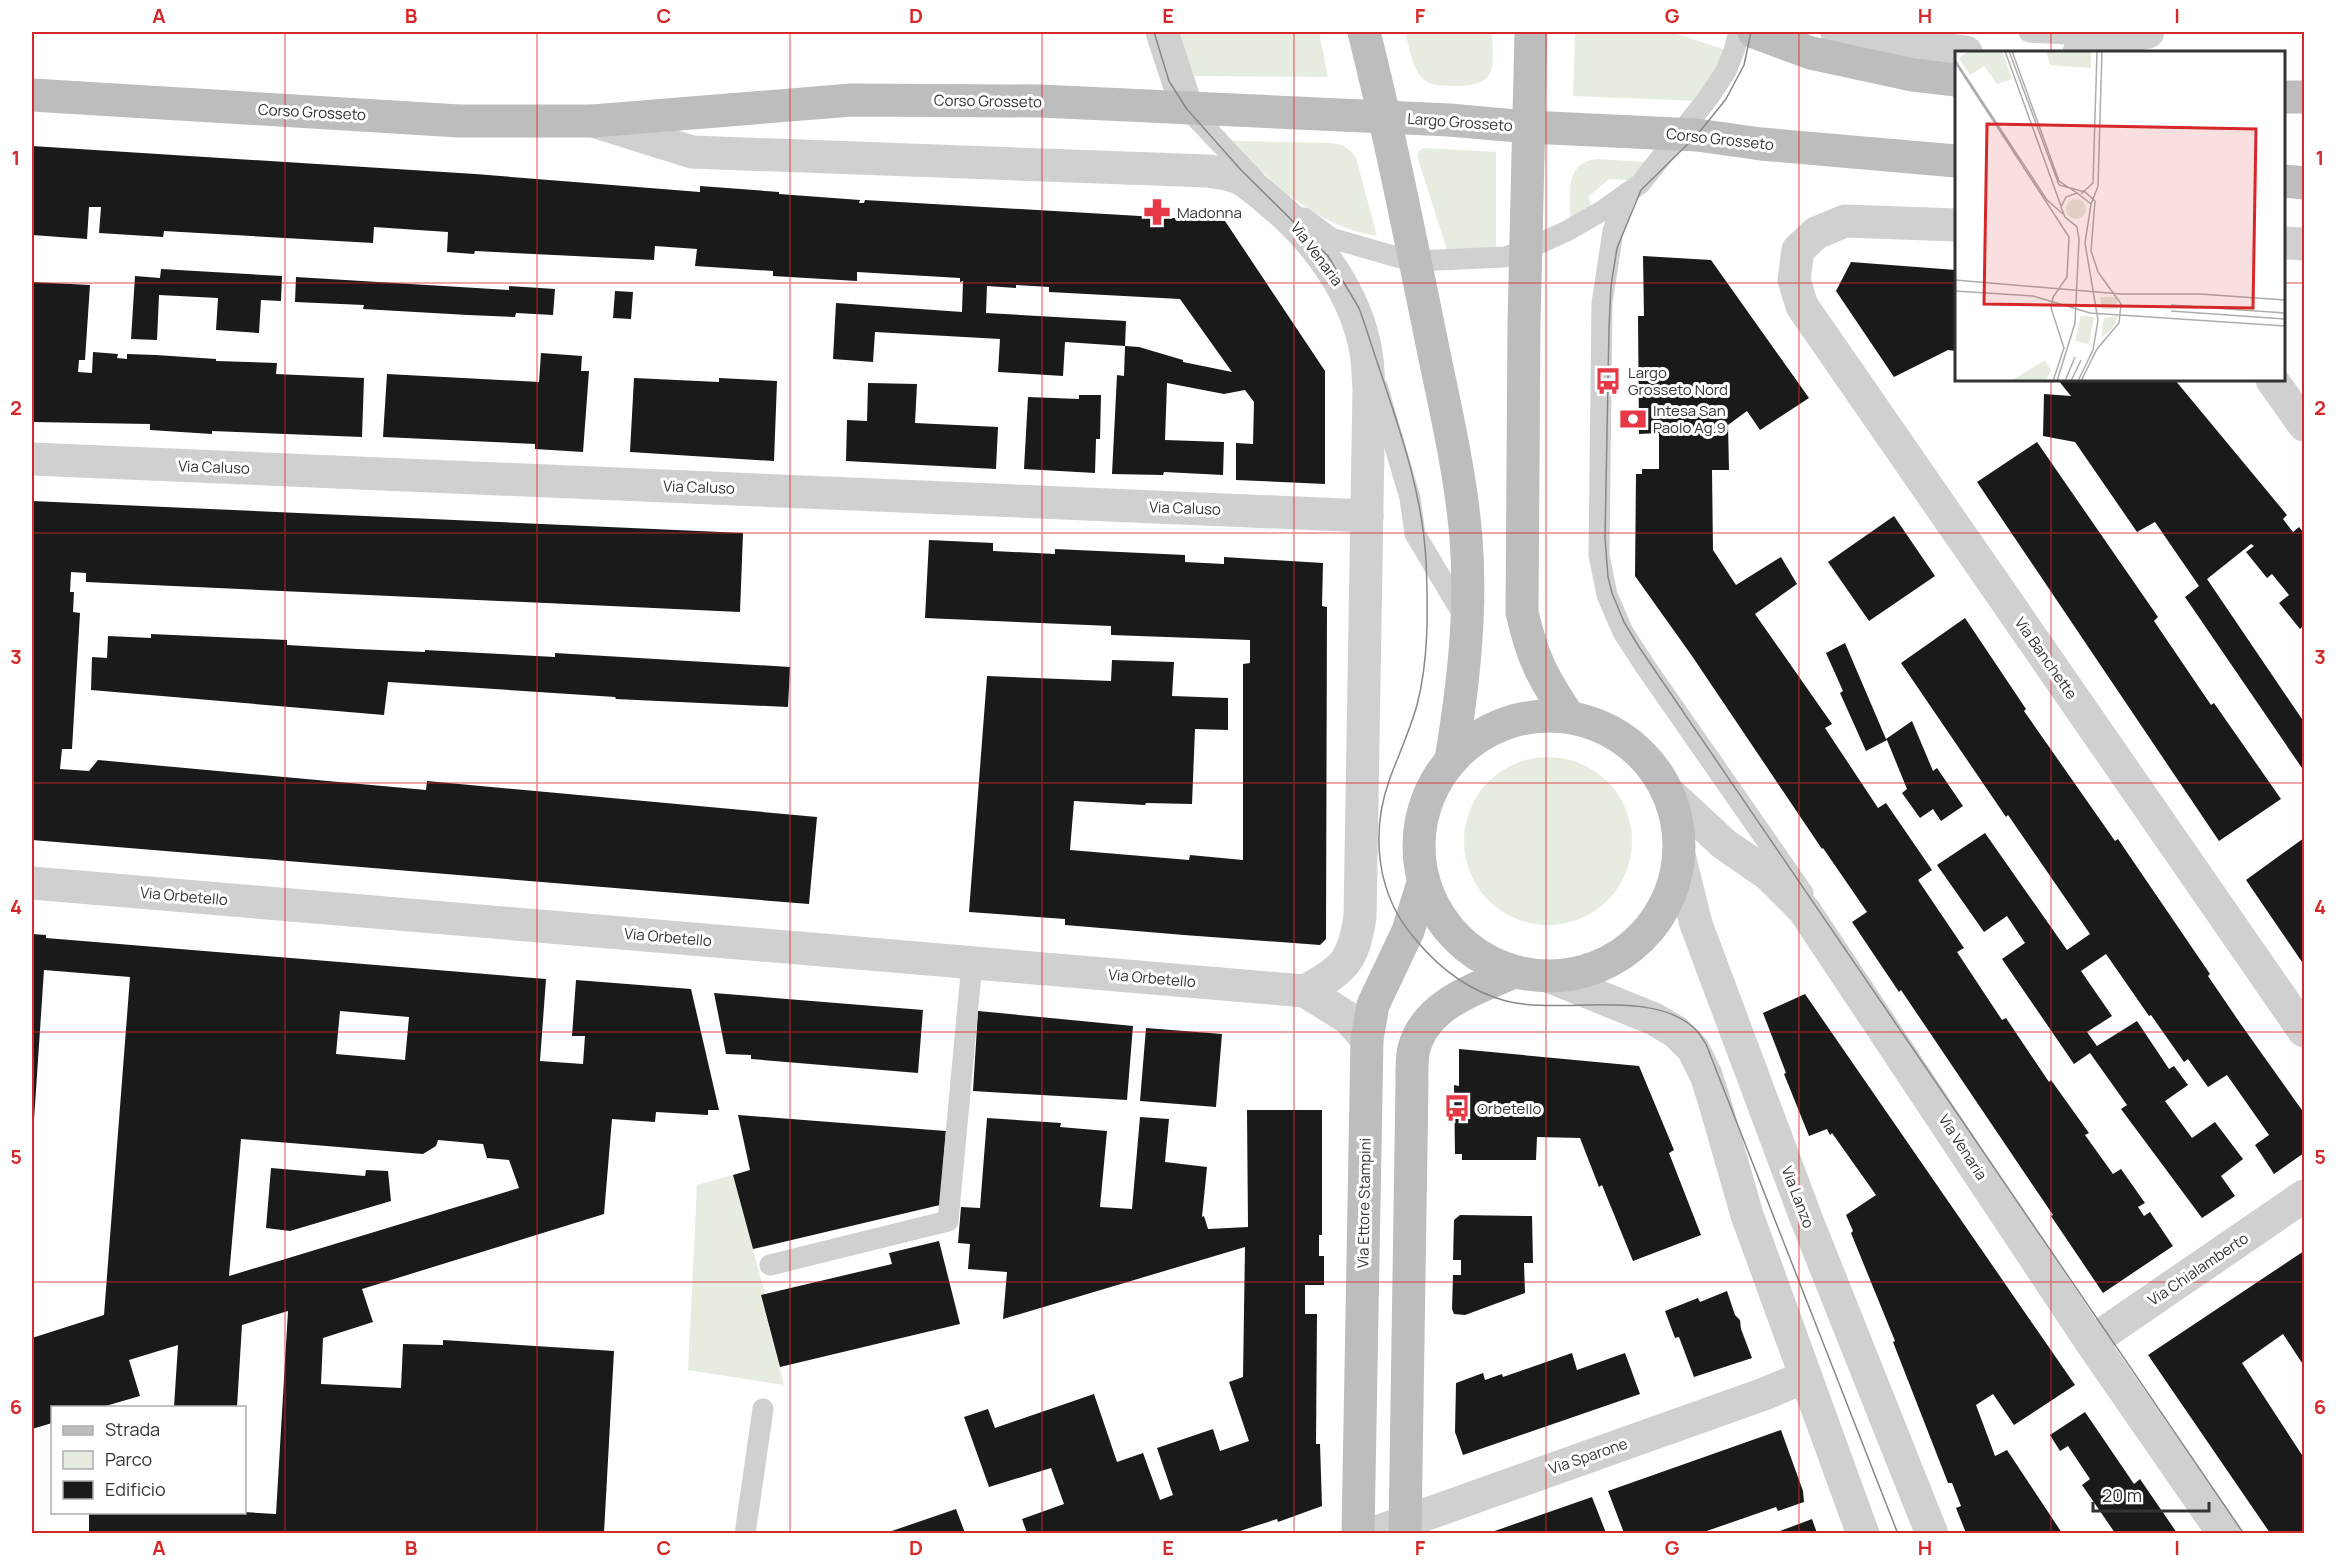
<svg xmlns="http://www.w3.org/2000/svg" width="2336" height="1565" viewBox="0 0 2336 1565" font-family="Manrope,sans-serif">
	<rect width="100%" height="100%" fill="#fff"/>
	<g fill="#e6ecdf">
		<polygon points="1179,32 1319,32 1328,77 1194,76"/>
		<path d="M1405,32H1492C1493,69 1499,86 1454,86C1443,85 1431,87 1423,79C1412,68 1409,46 1405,32Z"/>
		<polygon points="1575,32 1671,32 1729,51 1701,101 1573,96"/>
		<path d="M1233,141L1330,143C1342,144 1349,147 1356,158L1377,236C1316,226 1274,186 1233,141Z"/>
		<polygon points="1424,148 1496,152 1496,249 1447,250 1417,156 1419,151"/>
		<path d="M1597,159L1645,162L1629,180L1609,179L1589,196L1592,211L1581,216L1570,217C1570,191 1565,163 1597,159Z"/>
		<circle cx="1548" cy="841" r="84"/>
		<polygon points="733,1175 765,1294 761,1296 784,1385 688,1370 697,1185"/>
	</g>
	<g fill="#1a1a1a" fill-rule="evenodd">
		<polygon points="32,146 475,174 700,192 700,186 779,192 779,194 860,200 859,203 864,203 865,200 1225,221 1325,371 1325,484 1236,480 1236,443 1253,444 1254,402 1245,390 1224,394 1167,383 1165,440 1224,442 1223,475 1164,472 1163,475 1112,474 1117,375 1124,376 1125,346 1139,347 1183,360 1183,362 1232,372 1180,299 1049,292 1049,287 1016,285 1016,288 987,286 986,313 1126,321 1125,346 1065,342 1063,376 998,372 1000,339 875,332 873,362 833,359 836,303 962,312 963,281 960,282 960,278 857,272 857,281 773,276 773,271 695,266 697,249 655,246 654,260 475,251 474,254 447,252 448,232 374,227 373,243 164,231 163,237 99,233 101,207 89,207 87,239 32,235"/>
		<polygon points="1643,256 1711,260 1809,398 1760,430 1747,411 1728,425 1729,470 1712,470 1713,550 1736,585 1781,557 1797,584 1755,614 1832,724 1825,728 1878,808 1886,803 1932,870 1918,880 1964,948 1957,952 2002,1020 2006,1018 2049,1082 2051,1080 2089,1133 2085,1135 2113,1174 2121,1169 2145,1203 2138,1207 2144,1216 2150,1212 2173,1246 2103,1293 2051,1216 2053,1215 1901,990 1899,992 1852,922 1867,912 1823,848 1822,849 1692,656 1635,576 1636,474 1642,474 1642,469 1659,469 1659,433 1639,434 1638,316 1644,316"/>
		<polygon points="1851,262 1956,270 1956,351 1948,350 1894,377 1836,291"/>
		<polygon points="161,269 282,276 281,301 261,300 259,333 216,330 218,298 159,295 157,340 131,339 135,276 160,278"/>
		<polygon points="296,277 509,290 509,286 555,289 553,315 516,313 515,317 468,315 363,309 364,305 295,302"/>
		<polygon points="32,282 90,285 85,360 79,360 78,372 92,373 93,352 118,354 117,358 127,359 127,354 156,355 216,359 216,361 277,363 276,374 364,378 362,437 212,431 212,434 150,430 150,424 32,422"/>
		<polygon points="615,291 633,292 631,319 613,318"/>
		<polygon points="541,353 582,356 581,371 589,371 583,452 535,449 535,444 383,437 387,374 539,382"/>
		<polygon points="634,378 719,382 719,378 777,381 774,461 630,452"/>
		<polygon points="2058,380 2175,380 2287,515 2283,519 2293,532 2299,527 2304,533 2304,625 2300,629 2279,603 2289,595 2272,574 2267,578 2246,552 2254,546 2251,544 2207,579 2304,722 2304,771 2185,597 2199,586 2155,522 2137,532 2075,442 2043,436 2044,394 2071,396"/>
		<polygon points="868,383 917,384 915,423 998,427 996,469 846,461 847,420 867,421"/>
		<polygon points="1079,395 1101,395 1100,439 1096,439 1095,473 1024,469 1028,397 1079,399"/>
		<polygon points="2037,442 2158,617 2154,621 2211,705 2214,703 2281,799 2219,841 1977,482"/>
		<polygon points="32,501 743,533 740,612 86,582 86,573 71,572 70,592 74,592 73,612 80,613 72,749 62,749 60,769 89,771 98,760 426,790 427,781 817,817 809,904 32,840"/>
		<polygon points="1894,516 1935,576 1869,621 1828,562"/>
		<polygon points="929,540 993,543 993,551 1055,554 1055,549 1185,555 1185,562 1224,564 1224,557 1323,563 1322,606 1327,607 1326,939 1320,945 1184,935 1065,925 1065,919 969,912 987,676 1111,681 1112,660 1174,662 1172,696 1228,698 1228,730 1195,729 1192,804 1146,803 1145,805 1074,801 1070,850 1189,860 1190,855 1243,860 1243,664 1250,663 1250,640 1111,635 1111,626 925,618"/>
		<polygon points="1965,618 2026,709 2024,711 2115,841 2118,839 2210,974 2208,976 2240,1023 2304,1113 2304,1153 2274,1174 2255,1145 2269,1135 2227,1075 2208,1087 2188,1059 2184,1062 2151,1015 2149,1016 2106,954 2081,971 2112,1016 2087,1032 2097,1046 2137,1021 2169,1069 2174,1066 2188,1085 2165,1101 2192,1138 2215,1122 2243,1159 2221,1176 2235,1196 2202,1218 2121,1109 2127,1105 2090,1053 2074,1064 2002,959 2025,943 2007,916 1984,932 1937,865 1985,833 2067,950 2090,934 2008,815 2006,817 1901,663"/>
		<polygon points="151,634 287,640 287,645 357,649 425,652 425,650 555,657 555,653 790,667 788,707 616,699 615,697 388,682 384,715 91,690 92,657 107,658 108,636 151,638"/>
		<polygon points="1845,643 1886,739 1912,721 1933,771 1937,768 1963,806 1941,821 1933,809 1920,818 1902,793 1907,789 1887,740 1866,751 1840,693 1843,691 1826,653"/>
		<polygon points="2304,838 2304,965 2246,880"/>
		<path d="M32,934L46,935V938L546,979L540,1061L583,1064L585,1036H572L576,980L691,989L719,1110H708V1115L656,1112L655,1122L612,1119L604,1214L362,1289L373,1322L323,1338L321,1384L401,1388L403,1344L443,1345V1340L614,1351L604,1533H89V1512H244L276,1514L288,1311L242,1325L237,1407H174L178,1345L129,1360L140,1396L102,1407H52V1423L32,1429V1338L104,1315L130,977L44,970L33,1135H32ZM340,1011L409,1017L405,1060L336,1054ZM241,1139L423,1154L436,1146L438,1140L483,1144L487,1158L509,1160L519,1188L229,1276Z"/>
		<polygon points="714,993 923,1010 918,1073 751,1059 751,1055 726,1054"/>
		<polygon points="1805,994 2075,1385 2014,1425 1993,1394 1976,1405 1995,1456 2007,1450 2062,1533 1966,1533 1956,1508 1961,1506 1952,1483 1948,1483 1893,1342 1895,1341 1851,1233 1853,1231 1846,1215 1876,1195 1832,1133 1830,1135 1827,1129 1809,1136 1784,1074 1786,1073 1763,1013"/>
		<polygon points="978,1011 1133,1026 1127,1100 973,1091"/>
		<polygon points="1146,1028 1222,1034 1216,1107 1140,1101"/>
		<polygon points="1459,1049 1639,1066 1674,1150 1669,1153 1701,1235 1633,1261 1602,1185 1599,1187 1580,1138 1537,1137 1536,1160 1462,1160 1462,1154 1455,1154 1454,1085 1459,1086"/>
		<polygon points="1247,1110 1322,1110 1322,1235 1319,1235 1319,1256 1324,1256 1324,1285 1305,1285 1305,1314 1317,1314 1316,1444 1320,1444 1322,1506 1278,1522 1277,1519 1234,1533 1027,1533 1022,1519 1064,1504 1051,1468 989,1487 964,1417 988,1409 995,1428 1094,1394 1117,1462 1143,1453 1160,1500 1173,1495 1157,1448 1213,1429 1220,1451 1249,1441 1229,1382 1243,1377 1245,1247 1003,1319 1007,1272 968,1269 970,1244 958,1243 961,1207 980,1208 987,1118 1061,1123 1060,1127 1107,1131 1100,1207 1132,1209 1140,1117 1169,1119 1165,1162 1207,1167 1202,1217 1204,1216 1208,1229 1248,1227"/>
		<polygon points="738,1115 946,1131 940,1205 753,1249 733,1175 750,1170"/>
		<polygon points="271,1168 365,1176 366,1170 388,1171 391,1201 290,1231 266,1228"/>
		<polygon points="1460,1215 1532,1216 1533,1263 1524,1263 1525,1293 1465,1315 1454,1314 1452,1309 1453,1275 1461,1275 1461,1260 1453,1260 1454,1220"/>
		<polygon points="939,1241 960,1324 780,1367 761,1295 892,1264 889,1253"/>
		<polygon points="2304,1251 2304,1366 2283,1334 2242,1363 2304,1458 2304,1533 2270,1533 2148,1355"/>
		<polygon points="1727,1291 1735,1315 1740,1320 1741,1329 1752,1358 1694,1377 1679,1337 1675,1338 1665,1311 1698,1298 1700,1302"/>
		<polygon points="1572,1353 1577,1370 1625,1353 1640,1394 1463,1455 1455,1432 1456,1383 1483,1373 1485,1380 1502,1374 1503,1377"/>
		<polygon points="2085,1412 2134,1484 2140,1479 2177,1533 2115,1533 2082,1485 2090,1479 2068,1446 2060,1451 2050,1435"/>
		<polygon points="1781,1430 1803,1491 1804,1502 1778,1511 1776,1507 1701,1533 1624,1533 1608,1491"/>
		<polygon points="1592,1497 1606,1533 1489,1533"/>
		<polygon points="956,1509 965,1533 886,1533"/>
		<polygon points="1812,1519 1817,1533 1775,1533"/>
	</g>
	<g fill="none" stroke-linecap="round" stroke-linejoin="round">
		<g stroke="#d0d0d0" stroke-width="21">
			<polyline points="2029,32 2105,36"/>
			<polyline points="1187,108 1256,181"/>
			<polyline points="1627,193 1613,231 1602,303 1599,555 1607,595 1623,632 1645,666 1803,893"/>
			<polyline points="1304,218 1331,238 1397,257 1416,261 1505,257 1527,249 1567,231 1602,211 1640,184 1709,97 1726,71 1734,51 1739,32"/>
			<polyline points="1377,386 1410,498 1415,534 1465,618"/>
			<polyline points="770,1265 948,1221 972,963"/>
			<polyline points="745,1534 763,1409"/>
		</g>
		<g stroke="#d0d0d0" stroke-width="33">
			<polyline points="1162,32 1187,108"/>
			<polyline points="1837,32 1877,40 1966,52"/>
			<polyline points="2079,52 2121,37 2148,32"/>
			<path d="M593,121L692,152L1208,171C1218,173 1230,174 1239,178C1251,184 1262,195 1272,203C1317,240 1356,294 1366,352C1368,363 1368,376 1369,388L1360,917C1353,962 1344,969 1305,991"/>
			<polyline points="1956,225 1845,221 1816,233 1798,250 1794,280 1802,306 2304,1031"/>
			<polyline points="2284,243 2304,244"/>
			<polyline points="2272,380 2304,425"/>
			<polyline points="32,459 1367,516"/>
			<polyline points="32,883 1305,991 1348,1018 1367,1039"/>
			<polyline points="2091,1342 2304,1196"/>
			<polyline points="1371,1534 1764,1394 1805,1377"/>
		</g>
		<g stroke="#d0d0d0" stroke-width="33">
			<polyline points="1668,792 1724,844 1769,875 1804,910 2091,1342 2224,1534"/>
			<polyline points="1679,855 1696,924 1806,1218 1932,1534"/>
			<polyline points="1548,976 1654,1019 1676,1032 1693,1049 1706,1075 1714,1100 1747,1215 1863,1534"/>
		</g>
		<g stroke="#bdbdbd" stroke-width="33">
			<path d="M1364,32C1388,128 1408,226 1428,324C1442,395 1460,466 1466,538C1472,612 1463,687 1451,760"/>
			<path d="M1531,32L1524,323L1522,612C1532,658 1543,678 1569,717"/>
			<polyline points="1754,32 1811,53 1913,75 1956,80"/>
			<polyline points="32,95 459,121 593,121 852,100 1040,101 1449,120 1529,127 1697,135 1761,144 1956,161"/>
			<polyline points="2284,97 2304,97"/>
			<polyline points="2284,181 2304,183"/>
			<circle cx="1549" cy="846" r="130"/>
			<polyline points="1358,1534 1367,1039 1373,1005 1408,931 1423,883"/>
			<path d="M1405,1534L1412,1082C1412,1070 1411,1056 1415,1045C1429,1002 1478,988 1514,972"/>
		</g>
		<g stroke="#888" stroke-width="1.5">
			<path d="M1154,32L1169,81L1186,108L1241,170L1328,256L1359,308L1366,328C1390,404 1422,481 1426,561C1428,608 1429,659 1417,705C1410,730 1399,754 1390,778C1370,833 1376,895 1416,940C1440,969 1469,991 1506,1001C1560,1015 1651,988 1694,1028C1699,1032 1702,1039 1706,1044L1898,1534"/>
			<polyline points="1751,32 1744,65 1726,99 1697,135 1641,190 1617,248 1611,286 1609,328 1605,538 1608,577 1612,593 1624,622 1639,647 2244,1534"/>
		</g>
	</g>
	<path fill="none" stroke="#d62828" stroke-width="1.5" stroke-opacity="0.55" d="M285,32V1534M537,32V1534M790,32V1534M1042,32V1534M1294,32V1534M1546,32V1534M1799,32V1534M2051,32V52M32,283H1956M2284,283H2304M2051,380V1534M32,533H2304M32,783H2304M32,1032H2304M32,1282H2304"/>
	<defs>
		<symbol id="pharmacy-bare" viewBox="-9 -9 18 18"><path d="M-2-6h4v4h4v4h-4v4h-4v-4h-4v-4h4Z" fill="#e63946" stroke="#fff" stroke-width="2.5" paint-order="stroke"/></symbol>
		<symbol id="bus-bare" viewBox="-9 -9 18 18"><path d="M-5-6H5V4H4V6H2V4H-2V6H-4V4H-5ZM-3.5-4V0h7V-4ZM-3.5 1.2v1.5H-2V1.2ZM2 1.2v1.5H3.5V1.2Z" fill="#e63946" stroke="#fff" stroke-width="2.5" paint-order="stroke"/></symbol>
		<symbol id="bank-bare" viewBox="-9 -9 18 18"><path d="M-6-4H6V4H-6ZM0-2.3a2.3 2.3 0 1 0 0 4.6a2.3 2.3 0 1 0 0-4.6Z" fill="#e63946" stroke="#fff" stroke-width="2.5" paint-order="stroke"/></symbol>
	</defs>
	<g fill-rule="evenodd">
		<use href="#pharmacy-bare" x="1138" y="193" width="38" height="38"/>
		<use href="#bus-bare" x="1589" y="362" width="38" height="38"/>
		<use href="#bank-bare" x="1614" y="400" width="38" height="38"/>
		<use href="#bus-bare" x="1438" y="1089" width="38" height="38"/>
	</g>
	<g text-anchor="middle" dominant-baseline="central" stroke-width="6" stroke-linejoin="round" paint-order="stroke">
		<g font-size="15" fill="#333" stroke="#fff">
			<text transform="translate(988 101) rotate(1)">Corso Grosseto</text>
			<text transform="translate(312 112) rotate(3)">Corso Grosseto</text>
			<text transform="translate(1460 122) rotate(4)">Largo Grosseto</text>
			<text transform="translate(1720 139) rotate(6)">Corso Grosseto</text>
			<text transform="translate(1317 254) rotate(53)">Via Venaria</text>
			<text transform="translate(214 467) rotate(2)">Via Caluso</text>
			<text transform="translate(699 487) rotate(2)">Via Caluso</text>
			<text transform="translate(1185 508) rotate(2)">Via Caluso</text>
			<text transform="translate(2046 658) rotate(55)">Via Banchette</text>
			<text transform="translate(184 896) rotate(5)">Via Orbetello</text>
			<text transform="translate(668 937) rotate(5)">Via Orbetello</text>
			<text transform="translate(1152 978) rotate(5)">Via Orbetello</text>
			<text transform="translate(1963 1147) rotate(57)">Via Venaria</text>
			<text transform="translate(1798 1197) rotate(69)">Via Lanzo</text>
			<text transform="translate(1364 1203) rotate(-89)">Via Ettore Stampini</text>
			<text transform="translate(2198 1269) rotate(-34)">Via Chialamberto</text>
			<text transform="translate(1588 1456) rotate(-19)">Via Sparone</text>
		</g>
		<g font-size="15" fill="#333" stroke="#fff" text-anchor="start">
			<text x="1177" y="212">Madonna</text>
			<text x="1628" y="372">Largo<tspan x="1628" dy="17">Grosseto Nord</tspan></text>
			<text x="1653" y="410">Intesa San<tspan x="1653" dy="17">Paolo Ag.9</tspan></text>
			<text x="1477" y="1108">Orbetello</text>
		</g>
	</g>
	<g transform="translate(1955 51)">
		<rect width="330" height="330" fill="#fff"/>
		<path d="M14,0H47L57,28L42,33L29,15L15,24L4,7ZM91,0H136V17L95,14ZM111 158a10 10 0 1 1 20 0a10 10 0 1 1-20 0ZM145,246H161L163,258H147ZM126,265L139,266L134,293L120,290ZM163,265L158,277L146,287L149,267ZM90,309L96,319L91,330H56Z" fill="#e6ecdf"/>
		<path fill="none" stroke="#adadad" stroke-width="1.5" d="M50,0L106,155M54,0L104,134L130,141L140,150L136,200L143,221L166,253L164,272L142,298L126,330M57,0L104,130L122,142M0,9L92,149L108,163M0,11L114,186L112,226L98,246L96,257L109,297L98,330M126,143L138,132L142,0M136,153L143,135L147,0M0,229L166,243H245L330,249M0,240L78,245L135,262L330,275M216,254L330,262M216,260L330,268M102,330L120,272L124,188L122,176L110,166L106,156L111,146L122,142L136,153L130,192L143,269L138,299L123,330M110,330L120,306M116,330L126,309"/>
		<path fill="#d62828" fill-opacity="0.15" stroke="#d62828" stroke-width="3" d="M32,73L301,78L298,257L29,253Z"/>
		<rect width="330" height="330" fill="none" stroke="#333" stroke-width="3"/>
	</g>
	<rect width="2336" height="1565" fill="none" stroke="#ffffff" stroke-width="66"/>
	<rect x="51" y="1406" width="195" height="108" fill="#ffffff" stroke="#adadad" stroke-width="1.5"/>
	<rect x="63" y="1426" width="30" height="9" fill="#bdbdbd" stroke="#adadad" stroke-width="1.5"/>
	<text x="105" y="1436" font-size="18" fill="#333333">Strada</text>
	<rect x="63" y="1451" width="30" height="18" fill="#e6ecdf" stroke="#adadad" stroke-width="1.5"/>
	<text x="105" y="1466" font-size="18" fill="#333333">Parco</text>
	<rect x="63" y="1481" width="30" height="18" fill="#1a1a1a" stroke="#adadad" stroke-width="1.5"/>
	<text x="105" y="1496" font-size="18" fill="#333333">Edificio</text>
	<path d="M2093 1502v9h116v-9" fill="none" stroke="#333333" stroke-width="3"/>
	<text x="2102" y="1502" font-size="18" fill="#333333" stroke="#ffffff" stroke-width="4.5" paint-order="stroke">20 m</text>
	<rect x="33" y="33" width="2270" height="1499" fill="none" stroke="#d62828" stroke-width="2"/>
	<g font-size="20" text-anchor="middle" font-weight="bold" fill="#d62828">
		<text x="159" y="23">A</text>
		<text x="411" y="23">B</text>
		<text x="664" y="23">C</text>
		<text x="916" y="23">D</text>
		<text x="1168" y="23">E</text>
		<text x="1420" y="23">F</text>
		<text x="1672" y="23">G</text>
		<text x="1925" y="23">H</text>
		<text x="2177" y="23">I</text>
		<text x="16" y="165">1</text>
		<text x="2320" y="165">1</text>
		<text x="16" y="415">2</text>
		<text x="2320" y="415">2</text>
		<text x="16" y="664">3</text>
		<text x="2320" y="664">3</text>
		<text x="16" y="914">4</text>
		<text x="2320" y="914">4</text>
		<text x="16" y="1164">5</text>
		<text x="2320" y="1164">5</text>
		<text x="16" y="1414">6</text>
		<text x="2320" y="1414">6</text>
		<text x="159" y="1555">A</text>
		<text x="411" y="1555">B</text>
		<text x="664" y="1555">C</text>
		<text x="916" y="1555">D</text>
		<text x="1168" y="1555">E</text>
		<text x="1420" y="1555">F</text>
		<text x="1672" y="1555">G</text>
		<text x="1925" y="1555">H</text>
		<text x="2177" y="1555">I</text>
	</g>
</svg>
